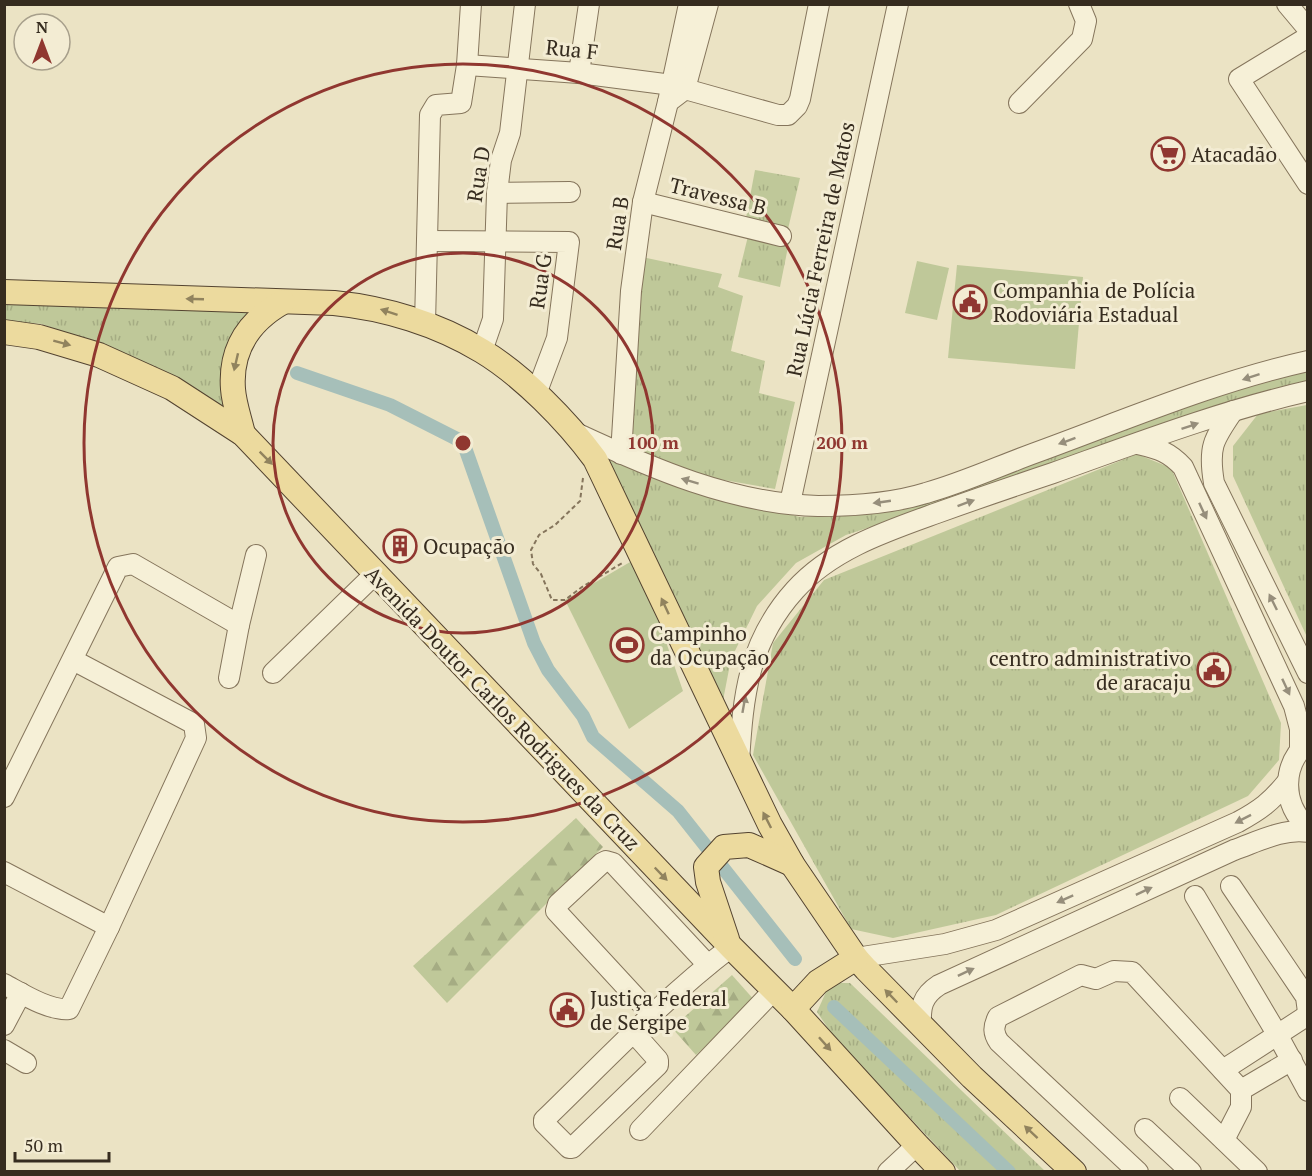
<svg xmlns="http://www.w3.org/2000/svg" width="1312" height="1176" viewBox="0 0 1312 1176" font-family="'PT Serif',serif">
	<defs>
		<pattern id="grass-tufts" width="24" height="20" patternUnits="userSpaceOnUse" patternTransform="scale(1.5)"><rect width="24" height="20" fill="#bfc899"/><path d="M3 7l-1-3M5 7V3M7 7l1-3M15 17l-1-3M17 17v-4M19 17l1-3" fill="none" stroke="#a5ac83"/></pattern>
		<pattern id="forest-firs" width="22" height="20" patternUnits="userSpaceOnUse" patternTransform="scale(1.5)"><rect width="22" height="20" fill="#bfc899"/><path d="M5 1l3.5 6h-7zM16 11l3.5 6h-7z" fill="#a5ac83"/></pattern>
	</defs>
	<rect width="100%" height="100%" fill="#ebe3c4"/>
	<g fill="url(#grass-tufts)">
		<polygon points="755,170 800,178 788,229 746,218"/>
		<polygon points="749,232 789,242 780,287 738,277"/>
		<polygon points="642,257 722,274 718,287 743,296 731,351 765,361 759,393 795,402 775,489 695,475 632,448"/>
		<polygon points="5,292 271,299 233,333 221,370 221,391 230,412 105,347 42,324 5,321"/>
		<polygon points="1307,369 1307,385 846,535 796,563 757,606 731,659 720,716 596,452 693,490 800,517 848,514 1227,391"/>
		<polygon points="1307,405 1308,405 1307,637 1233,476 1233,446 1258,414"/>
		<polygon points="1137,454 1171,468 1281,723 1279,760 1248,796 996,915 893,938 851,929 753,755 773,643 824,580"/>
		<polygon points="830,983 850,983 1045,1171 960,1171 834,1037 817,1012"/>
	</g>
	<g fill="url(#forest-firs)">
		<polygon points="576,818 603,847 447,1003 413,966"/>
		<polygon points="732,975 756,1002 696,1055 672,1028"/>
	</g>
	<g fill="#bfc899">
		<polygon points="917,261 949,268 937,320 905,313"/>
		<polygon points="957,265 1083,277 1075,369 948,358"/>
		<polygon points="637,558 683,691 629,729 565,600"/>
	</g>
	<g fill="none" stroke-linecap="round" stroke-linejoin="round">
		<g stroke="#a6bfb9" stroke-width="14">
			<polyline points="297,373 390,405 463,442 534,643 548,670 583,716 593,737 678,811 795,959"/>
			<polyline points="834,1007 1009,1172"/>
		</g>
		<defs>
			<g id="minor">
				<polyline points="1287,4 1308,29"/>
				<polyline points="1308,37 1239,79 1308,184"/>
				<polyline points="467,65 579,73 672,85"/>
				<polyline points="579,73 589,4"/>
				<polyline points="685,89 708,4"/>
				<polyline points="668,102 685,89 778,115 788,115 797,106 800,99 819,4"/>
				<polyline points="1019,103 1082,39 1086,21 1079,4"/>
				<polyline points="497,193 570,192"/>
				<polyline points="643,202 781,236"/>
				<polyline points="427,241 569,242 557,338 536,394"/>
				<polyline points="425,324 430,115 436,105 461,103 467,65 471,4"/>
				<polyline points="482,351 493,319 497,193 501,160 510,133 525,4"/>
				<path d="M1233,411C1213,440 1208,447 1214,483L1308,673"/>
				<path d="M576,433C651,468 733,504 818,506C854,506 891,504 926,493C962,483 997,467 1032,454C1123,421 1213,382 1308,361"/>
				<path d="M1138,444C1158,449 1168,451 1183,467L1294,706L1300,729V749"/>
				<polyline points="621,454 631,291 643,202 668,102 689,4"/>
				<polyline points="790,503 898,4"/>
				<polyline points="273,673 375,574"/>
				<polyline points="229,678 239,625 256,555"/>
				<path d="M1308,742C1281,766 1282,804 1308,828"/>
				<path d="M739,762C743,696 748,642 795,590C832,549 887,531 937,513C976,499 1014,486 1053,473C1137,443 1221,411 1308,391"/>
				<polyline points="4,797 118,567 133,564 239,625"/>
				<polyline points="4,872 109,927"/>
				<polyline points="1231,886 1306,997 1308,1012"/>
				<polyline points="1195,896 1277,1034 1308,1091"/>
				<path d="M856,958L945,944L996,930L1238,822C1260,810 1271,802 1287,782"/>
				<path d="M4,984C21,993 49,1011 69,1009L109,927L196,738L194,724L73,660"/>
				<polyline points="652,1015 556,911 558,904 602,863 606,861 613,863 708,965"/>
				<polyline points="4,1025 21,993"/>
				<path d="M921,1027C920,1007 922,996 939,985L1234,850C1257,842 1283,828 1308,832"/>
				<path d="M634,1033L658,1060V1065L572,1148H569L544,1123V1120C605,1061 663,999 731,947"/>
				<polyline points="4,1050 26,1063"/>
				<polyline points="1223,1070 1308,1015"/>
				<polyline points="1241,1090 1292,1060"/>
				<polyline points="1180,1098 1257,1172"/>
				<polyline points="1145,1129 1191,1172"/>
				<polyline points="640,1130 774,990"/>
				<polyline points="888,1172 917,1145"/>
				<path d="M1138,1172L999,1042C993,1033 993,1027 998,1017L1081,975L1096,979L1114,971L1132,972L1241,1090V1107L1224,1140"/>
			</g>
			<g id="major">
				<path d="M4,292L334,303C385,308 438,324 482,351C522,375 567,421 595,459L770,825L792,864L856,958L866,969L972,1077L1074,1172"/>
				<polyline points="4,332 39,337 99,355 172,388 243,434 731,947 793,1009 917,1145 943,1172"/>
				<path d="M243,434C240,420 234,404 233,389C230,349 249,321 283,302"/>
				<polyline points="727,939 708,882 706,867 724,847 749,845 792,864"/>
				<polyline points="793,1009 818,982 856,958"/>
			</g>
		</defs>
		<use href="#minor" stroke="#85755c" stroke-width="22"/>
		<use href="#major" stroke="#534330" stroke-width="26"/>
		<polyline stroke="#85755c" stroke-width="2" stroke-dasharray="4.5 3" stroke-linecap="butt" points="583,478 580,501 555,525 539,535 531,550 533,564 541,574 552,600 565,600 582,587 624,562"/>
		<use href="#minor" stroke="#f6f0d7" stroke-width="20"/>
		<use href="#major" stroke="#ecda9e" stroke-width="24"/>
	</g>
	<defs><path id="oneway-solid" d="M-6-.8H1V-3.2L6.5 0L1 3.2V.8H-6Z" transform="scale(1.5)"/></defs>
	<g fill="#91835e">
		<use href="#oneway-solid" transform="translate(195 299) rotate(-178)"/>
		<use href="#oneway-solid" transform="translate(389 312) rotate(-162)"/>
		<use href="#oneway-solid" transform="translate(62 343) rotate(15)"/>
		<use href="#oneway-solid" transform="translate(236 362) rotate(103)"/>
		<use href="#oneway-solid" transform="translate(266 458) rotate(45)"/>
		<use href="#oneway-solid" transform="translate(665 606) rotate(-115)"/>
		<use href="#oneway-solid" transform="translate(767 820) rotate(-117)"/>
		<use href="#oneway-solid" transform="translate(661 874) rotate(46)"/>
		<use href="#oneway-solid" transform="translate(891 996) rotate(-134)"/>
		<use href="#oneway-solid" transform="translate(825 1044) rotate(48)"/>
		<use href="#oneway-solid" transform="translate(1031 1132) rotate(-137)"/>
	</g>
	<g fill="#968e7b">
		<use href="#oneway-solid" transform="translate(1251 377) rotate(162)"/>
		<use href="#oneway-solid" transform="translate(1190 426) rotate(-19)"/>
		<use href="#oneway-solid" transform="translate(1067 441) rotate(160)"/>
		<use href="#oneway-solid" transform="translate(690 481) rotate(-163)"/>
		<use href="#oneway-solid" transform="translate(882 502) rotate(172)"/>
		<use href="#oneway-solid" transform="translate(966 503) rotate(-20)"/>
		<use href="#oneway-solid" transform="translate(1203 511) rotate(65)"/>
		<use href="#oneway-solid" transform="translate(1273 602) rotate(-116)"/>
		<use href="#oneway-solid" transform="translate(1286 687) rotate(65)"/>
		<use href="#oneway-solid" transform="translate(744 704) rotate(-80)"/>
		<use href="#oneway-solid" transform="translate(1243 819) rotate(153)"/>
		<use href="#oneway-solid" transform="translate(1144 891) rotate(-25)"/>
		<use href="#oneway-solid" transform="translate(1065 899) rotate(156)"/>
		<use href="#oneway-solid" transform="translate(966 972) rotate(-25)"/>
	</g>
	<g fill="none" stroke="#903730" stroke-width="3">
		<circle cx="463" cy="443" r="190"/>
		<circle cx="463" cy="443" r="379"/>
	</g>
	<defs>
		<symbol id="supermarket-ring" viewBox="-11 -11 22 22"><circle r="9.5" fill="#f3ecd3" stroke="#903730" stroke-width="1.5"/><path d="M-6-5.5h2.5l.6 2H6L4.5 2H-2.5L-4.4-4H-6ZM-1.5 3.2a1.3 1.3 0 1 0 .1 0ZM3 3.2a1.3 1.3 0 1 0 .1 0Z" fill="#903730"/></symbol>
		<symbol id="civic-ring" viewBox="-11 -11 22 22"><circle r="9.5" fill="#f3ecd3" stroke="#903730" stroke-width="1.5"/><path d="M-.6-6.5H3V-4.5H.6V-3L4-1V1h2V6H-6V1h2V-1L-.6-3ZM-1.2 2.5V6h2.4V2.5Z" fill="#903730"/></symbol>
		<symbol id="building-ring" viewBox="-11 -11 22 22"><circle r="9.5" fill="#f3ecd3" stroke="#903730" stroke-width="1.5"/><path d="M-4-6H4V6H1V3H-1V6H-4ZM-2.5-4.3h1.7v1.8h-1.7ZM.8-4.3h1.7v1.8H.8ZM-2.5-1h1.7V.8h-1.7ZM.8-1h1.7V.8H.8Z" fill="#903730"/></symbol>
		<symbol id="stadium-ring" viewBox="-11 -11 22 22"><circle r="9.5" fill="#f3ecd3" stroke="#903730" stroke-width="1.5"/><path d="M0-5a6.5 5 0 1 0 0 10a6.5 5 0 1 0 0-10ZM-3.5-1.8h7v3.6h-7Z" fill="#903730"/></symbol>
	</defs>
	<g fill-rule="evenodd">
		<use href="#supermarket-ring" x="1149" y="135" width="38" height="38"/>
		<use href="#civic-ring" x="951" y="283" width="38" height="38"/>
		<use href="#building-ring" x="381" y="527" width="38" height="38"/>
		<use href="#stadium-ring" x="608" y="626" width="38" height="38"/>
		<use href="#civic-ring" x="1195" y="651" width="38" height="38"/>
		<use href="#civic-ring" x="548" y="991" width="38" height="38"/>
	</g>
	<g text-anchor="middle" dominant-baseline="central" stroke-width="6" stroke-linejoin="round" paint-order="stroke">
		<g font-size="21" fill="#362c1f" stroke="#f3ecd3">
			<text transform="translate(572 49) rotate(6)">Rua F</text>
			<text transform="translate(478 174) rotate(-81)">Rua D</text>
			<text transform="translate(718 196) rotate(14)">Travessa B</text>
			<text transform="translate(617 223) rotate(-81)">Rua B</text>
			<text transform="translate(820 249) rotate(-78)">Rua Lúcia Ferreira de Matos</text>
			<text transform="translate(540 281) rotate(-82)">Rua G</text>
			<text transform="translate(503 708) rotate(46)">Avenida Doutor Carlos Rodrigues da Cruz</text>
		</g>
		<g font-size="21" fill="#362c1f" stroke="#f3ecd3" text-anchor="start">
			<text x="1191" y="154">Atacadão</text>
			<text x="993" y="290">Companhia de Polícia<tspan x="993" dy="24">Rodoviária Estadual</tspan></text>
			<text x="423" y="546">Ocupação</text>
			<text x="650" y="633">Campinho<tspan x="650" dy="24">da Ocupação</tspan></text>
			<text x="1191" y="658" text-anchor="end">centro administrativo<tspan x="1191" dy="24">de aracaju</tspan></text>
			<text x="590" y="998">Justiça Federal<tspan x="590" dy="24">de Sergipe</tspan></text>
		</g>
	</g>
	<circle cx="463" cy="443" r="9" fill="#903730" stroke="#f3ecd3" stroke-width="3"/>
	<g font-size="18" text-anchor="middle" font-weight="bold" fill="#903730" stroke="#f3ecd3" stroke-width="6" stroke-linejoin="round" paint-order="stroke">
		<text x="653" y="449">100 m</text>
		<text x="842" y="449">200 m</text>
	</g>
	<rect width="1312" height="1176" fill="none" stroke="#362c1f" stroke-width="12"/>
	<g transform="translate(42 42)"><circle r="28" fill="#f3ecd3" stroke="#a79f8b" stroke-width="1.5"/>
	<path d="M0-4.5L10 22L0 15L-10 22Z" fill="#903730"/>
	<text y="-9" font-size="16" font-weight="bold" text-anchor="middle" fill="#362c1f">N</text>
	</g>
	<path d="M15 1152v9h94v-9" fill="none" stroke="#362c1f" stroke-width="3"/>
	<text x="24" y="1152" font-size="18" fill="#362c1f" stroke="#f3ecd3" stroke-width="4.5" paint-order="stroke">50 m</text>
</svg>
